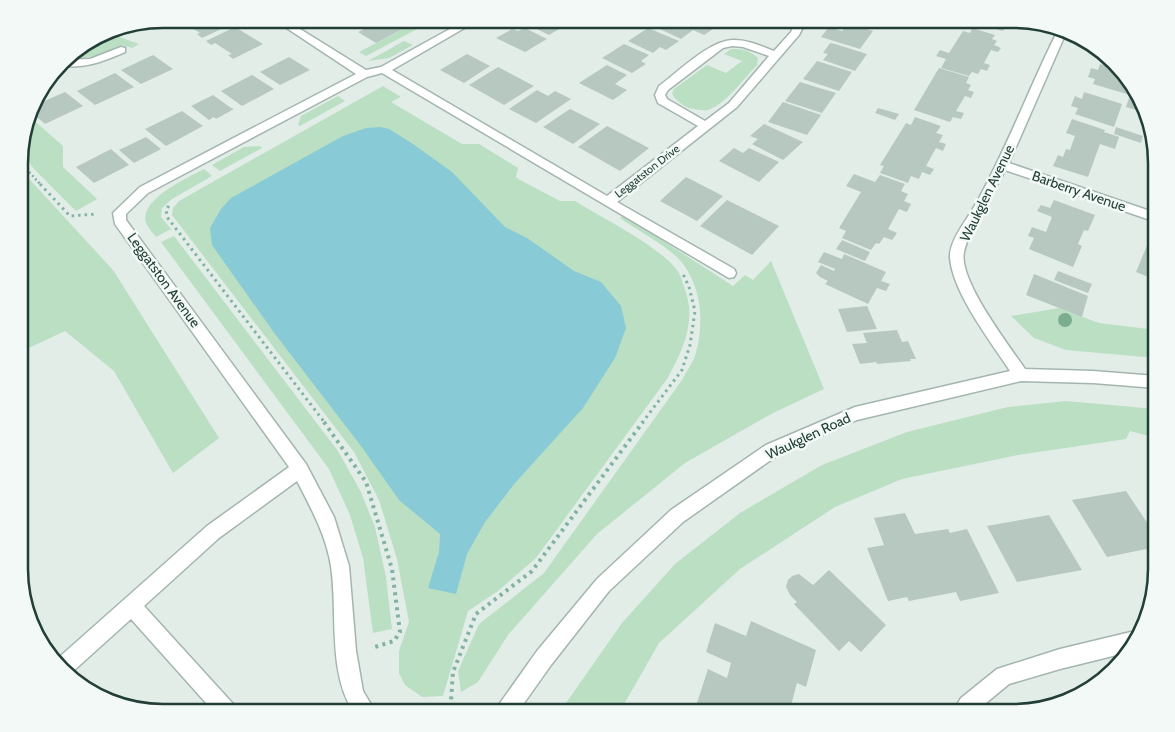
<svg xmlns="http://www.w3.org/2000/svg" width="1175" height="732" viewBox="0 0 1175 732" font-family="Cabin,sans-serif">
	<rect width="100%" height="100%" fill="#e2ede8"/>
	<g fill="#badfc3">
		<polygon points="422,19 436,19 366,56 359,52"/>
		<polygon points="114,35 139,44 132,48 122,45 96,56 77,59 78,58 67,56 72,52 85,54"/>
		<polygon points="404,41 413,45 389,58 368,61"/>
		<path d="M731,49C743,49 749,50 758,58L757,65C745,77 725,105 708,110C702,111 695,109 689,108C682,105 674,99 672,93L674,89L707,65L726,73L742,61L724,54Z"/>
		<path d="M383,86L401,97L391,102L462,144H479L518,168L516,177L520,180L560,201H575C602,218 659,246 677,270C680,274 682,280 683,284C698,319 684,348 667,379L536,558L498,591L468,611L443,696L422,697L405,685L399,673V651L409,622L397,559L379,500L354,452L172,215L173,208L179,201Z"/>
		<polygon points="338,96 345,101 300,126 298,125 301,116"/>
		<polygon points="29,116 63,146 63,167 97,199 76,211 34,169 20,150"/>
		<polygon points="260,146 262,148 220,171 212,165 244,147"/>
		<polygon points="20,169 113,270 219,438 173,473 114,371 65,331 20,352"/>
		<path d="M204,169L212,176L172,199L162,208L161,217L171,229L156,237C153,233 149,229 147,225C136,200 188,178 204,169Z"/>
		<path d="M623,215L733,286L745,275L753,280L771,261L824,389L773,413L685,463L597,534L508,635L478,682L461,692L458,671L479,624L544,573L682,380C686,372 692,364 695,356C705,323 702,284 678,258C666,246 636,229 620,218Z"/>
		<polygon points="174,236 338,451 361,492 375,527 386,577 392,629 373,633 363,558 350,515 329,469 161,242"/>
		<polygon points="1059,308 1099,323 1156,330 1156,358 1066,350 1034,338 1011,316"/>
		<polygon points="1066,401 1156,409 1156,438 1130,431 1126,439 1018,455 902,479 835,507 740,569 659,643 619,713 559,713 622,623 675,564 740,513 822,465 907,432 1008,407"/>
	</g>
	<polygon fill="#88cad5" points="380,127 389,129 413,144 452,172 505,227 527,238 574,271 601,282 621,306 626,328 615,358 583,408 515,483 485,522 467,554 456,594 428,588 439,552 440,534 399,500 361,446 275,334 212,245 210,228 221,209 231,198 343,136 366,128"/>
	<g fill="#b7c8c1">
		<polygon points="186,19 223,19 232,24 202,38 197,34 200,33 186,24 182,26 177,23"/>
		<polygon points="333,19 372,19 352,29"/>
		<polygon points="384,19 394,24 399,22 408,26 376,43 358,32"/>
		<polygon points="529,19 564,19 571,22 549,35 523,22"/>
		<polygon points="676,19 696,19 716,27 704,35 693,30 681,39 660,29"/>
		<polygon points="708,19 757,19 744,28 737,25 732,29"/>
		<polygon points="848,19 888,19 875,29"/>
		<polygon points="954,19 1011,19 1009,22 1015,24 1012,28 1006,27 1003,31 977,24 974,27 952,21"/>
		<polygon points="849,23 873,31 860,49 821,37 829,27 842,31"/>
		<polygon points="235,27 263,44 233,59 228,55 232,54 215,43 211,45 206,41"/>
		<polygon points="117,28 100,42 90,41 108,30"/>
		<polygon points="525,28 547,39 525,52 496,38 512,29 518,31"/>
		<polygon points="648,28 679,41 666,50 660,47 653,53 628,41"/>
		<polygon points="972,28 995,35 992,39 997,41 994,45 1001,48 998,52 991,50 984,63 990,65 987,71 981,69 978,74 972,72 969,76 941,68 946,59 936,56 940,50 949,53 963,31 970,33"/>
		<polygon points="830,43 835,44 867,54 855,71 823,60 828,54 823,53"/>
		<polygon points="624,44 649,55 641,61 646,64 632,73 602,58"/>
		<polygon points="467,54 490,66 464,83 440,70"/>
		<polygon points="153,55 173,69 141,84 121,70"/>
		<polygon points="289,57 310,70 280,85 260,72"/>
		<polygon points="817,61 852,72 839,91 803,79"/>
		<polygon points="1100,64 1116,69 1137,91 1143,112 1126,107 1130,95 1093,84 1095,79 1088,77 1090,72 1091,68 1098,70"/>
		<polygon points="607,65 627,75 615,84 627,90 613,100 579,83"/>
		<polygon points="498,67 534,86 504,105 469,85"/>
		<polygon points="939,68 969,77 966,83 971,85 968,90 974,92 971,98 965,96 956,111 964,113 961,119 953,117 950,122 914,110"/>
		<polygon points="115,73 134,87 95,105 77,91"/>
		<polygon points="252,75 274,89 242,106 221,91"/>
		<polygon points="800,82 836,93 822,113 785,101"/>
		<polygon points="537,90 548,96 555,91 571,99 536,123 509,109"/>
		<polygon points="65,92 83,106 45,124 30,111 31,107"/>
		<polygon points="1084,92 1122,104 1114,127 1075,114 1078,108 1071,106 1075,96 1082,99"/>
		<polygon points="213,95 231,108 234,109 216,119 214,117 209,120 191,106"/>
		<polygon points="783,102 821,115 807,135 768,122"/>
		<polygon points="878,108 899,114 895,120 875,113"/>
		<polygon points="570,109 600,124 573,144 543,127"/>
		<polygon points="182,111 203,126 166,146 145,129"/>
		<polygon points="915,117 941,126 936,133 943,135 939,142 946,144 943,151 936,148 926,166 934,169 930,175 922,172 919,179 911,176 908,183 880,173 884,166 880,165 906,123 911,125"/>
		<polygon points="1072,119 1105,130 1104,132 1119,137 1115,149 1100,144 1088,177 1053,166 1058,155 1063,157 1066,149 1070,150 1072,144 1075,136 1066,133"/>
		<polygon points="764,124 803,142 783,160 752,144 758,139 750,136"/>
		<polygon points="607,126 649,148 620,171 578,147"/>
		<polygon points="1116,127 1143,136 1141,143 1114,134"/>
		<polygon points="146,137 161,149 134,163 119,150"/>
		<polygon points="734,148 743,153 749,148 779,162 759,182 719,161"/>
		<polygon points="111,149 129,165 94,183 76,167"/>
		<polygon points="854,174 875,182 880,175 905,184 901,191 908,194 904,201 911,204 907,212 899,209 888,229 897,233 892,240 884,237 879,244 876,243 871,250 842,238 846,231 839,228 861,192 846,186"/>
		<polygon points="686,177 723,196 697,221 660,201"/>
		<polygon points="727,200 779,226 752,255 700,226"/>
		<polygon points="1054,200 1095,215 1088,231 1084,230 1078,244 1082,246 1073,267 1029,249 1034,238 1028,236 1032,227 1046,232 1052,217 1037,211 1041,205 1050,208"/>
		<polygon points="842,240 870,252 865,261 836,249"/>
		<polygon points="1148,243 1156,246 1156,280 1136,272"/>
		<polygon points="824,252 842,259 844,254 886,272 881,281 890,284 886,291 877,288 868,304 825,284 828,281 820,277 816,273 821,265 834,271 835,269 818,262"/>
		<polygon points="1058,271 1092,284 1088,293 1054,280"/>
		<polygon points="1034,274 1088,296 1082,317 1026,295"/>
		<polygon points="867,306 877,329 847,332 838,309"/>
		<polygon points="897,330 902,342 908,341 916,359 910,359 911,361 877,364 876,362 860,364 852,344 867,343 863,333"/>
		<polygon points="1126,491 1156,536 1156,547 1107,557 1072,500"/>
		<polygon points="905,513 915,534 948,529 950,533 967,529 999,593 960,601 956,592 909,601 907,597 888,601 867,548 884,545 874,518"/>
		<polygon points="1049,515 1082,570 1017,582 987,526"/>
		<polygon points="829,570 886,625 861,652 849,641 839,651 794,604 797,602 790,595 786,587 788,580 792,576 799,574 813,585"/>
		<polygon points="751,621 816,650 806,687 797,683 789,713 719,713 697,703 708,669 727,678 731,663 706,652 715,623 746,636"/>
	</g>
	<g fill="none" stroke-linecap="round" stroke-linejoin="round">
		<defs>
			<g id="minor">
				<path d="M273,19H284L366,70L381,67L468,19H480L392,70L607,196L698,126L658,103L655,95L659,86C678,72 709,41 732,40C746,39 761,46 774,51L791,32L797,19H807L799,35L737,107L617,202L734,269L736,273L734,277L729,278L382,73L367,77L148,193L126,214V220L306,464L334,517L349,566L356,651L363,691L376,713H354C327,672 338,613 331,566C326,535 311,508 297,481L219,538L144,606L235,706L238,713H215L131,619L70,674L56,660L207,526L289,467L115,224L113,213L140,187L356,74ZM732,46L743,47L769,56L729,103L705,121L667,99L665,95L668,90L723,48Z"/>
				<path d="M1057,32L1065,35L1009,163L1156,213V222L1005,170C994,193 969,229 964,252C958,280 1009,345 1025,369L1093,371L1156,376V388L1093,383L1021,381L857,420L778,455L683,522L609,591L551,665L517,713H495L498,706L537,651L597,579L671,510L766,445L855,407L1010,371C991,342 953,293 950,258C949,241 966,221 974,207C1006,151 1028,90 1057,32Z"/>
				<path d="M121,47L125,48V52C104,61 83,70 59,65L64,60L90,59Z"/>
				<polygon points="1135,631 1138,633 1132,649 1129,652 1060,669 1009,684 974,713 952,713 961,698 997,669 1060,649"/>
			</g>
		</defs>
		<use href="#minor" stroke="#a4b5af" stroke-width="3"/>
		<polyline stroke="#81b2a2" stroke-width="2.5" stroke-dasharray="2 2.5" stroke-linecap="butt" points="20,162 41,185"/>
		<g stroke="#81b2a2" stroke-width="3" stroke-dasharray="2.5 4" stroke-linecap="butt">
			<polyline points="40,184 70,216 96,214"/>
			<polyline points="169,206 166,209 167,217 325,423"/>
			<polyline points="642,423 682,370 690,345 695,311 689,287 683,274"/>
		</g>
		<g stroke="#81b2a2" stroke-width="4" stroke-dasharray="3 4.5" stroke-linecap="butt">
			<polyline points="324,422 366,482 392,569 400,632 394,641 375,647"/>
			<polyline points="457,713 451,701 453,672 476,614 532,571 643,422"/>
		</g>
		<use href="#minor" fill="#fff" fill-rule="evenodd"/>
	</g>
	<circle fill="#7cad8f" cx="1065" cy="320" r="7"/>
	<g text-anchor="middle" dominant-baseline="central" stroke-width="5" stroke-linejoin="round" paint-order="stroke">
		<g font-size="11" fill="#213f36" stroke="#f3f9f6">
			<text transform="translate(647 171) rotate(-38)">Leggatston Drive</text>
		</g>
		<g font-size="14" fill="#213f36" stroke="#f3f9f6">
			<text transform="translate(1079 191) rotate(19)">Barberry Avenue</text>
			<text transform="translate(987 193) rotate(-64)">Waukglen Avenue</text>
			<text transform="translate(164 280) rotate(54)">Leggatston Avenue</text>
			<text transform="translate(808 436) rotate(-25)">Waukglen Road</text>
		</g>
	</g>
	<path d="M0 0H1175V732H0ZM163 28H1013A135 135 0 0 1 1148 163V569A135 135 0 0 1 1013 704H163A135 135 0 0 1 28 569V163A135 135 0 0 1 163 28Z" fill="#f3f9f6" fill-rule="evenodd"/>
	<path fill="none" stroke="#213f36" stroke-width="2.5" d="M163 28H1013A135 135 0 0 1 1148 163V569A135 135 0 0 1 1013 704H163A135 135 0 0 1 28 569V163A135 135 0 0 1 163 28Z"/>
</svg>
